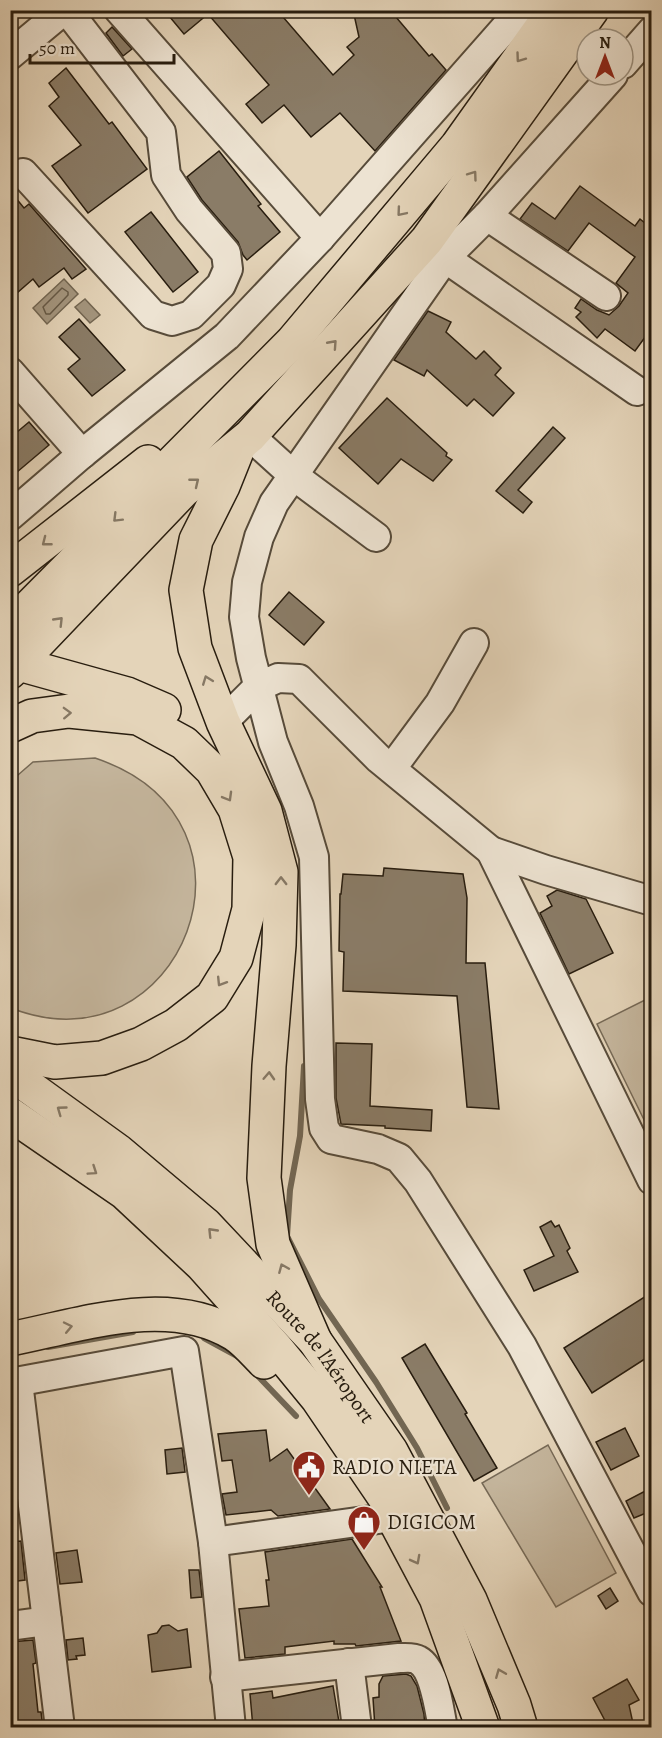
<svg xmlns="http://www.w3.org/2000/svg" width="662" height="1738" viewBox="0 0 662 1738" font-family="Alegreya,serif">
	<rect width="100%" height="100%" fill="#e4d4b9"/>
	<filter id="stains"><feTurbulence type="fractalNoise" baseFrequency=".00333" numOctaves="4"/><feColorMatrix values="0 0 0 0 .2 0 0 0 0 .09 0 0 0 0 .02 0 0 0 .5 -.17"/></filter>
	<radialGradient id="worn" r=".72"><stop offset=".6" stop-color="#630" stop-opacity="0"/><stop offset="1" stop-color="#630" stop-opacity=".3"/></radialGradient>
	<g fill="#c4b59c" stroke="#766956" stroke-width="1.5">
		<path d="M95,758C283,821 180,1075 11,1008V781L33,762Z"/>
		<polygon points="651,997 651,1134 597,1024"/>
		<polygon points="548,1445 616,1573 556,1607 482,1483"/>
	</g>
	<g fill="#a4967f" stroke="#726652" stroke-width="1.5">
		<polygon points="64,279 78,294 47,324 33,308"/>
		<polygon points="85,299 100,315 90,323 75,307"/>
	</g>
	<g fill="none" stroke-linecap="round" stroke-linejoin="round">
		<polygon stroke="#665a47" stroke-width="1.5" points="62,288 68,292 68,295 50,314 46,314 43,307"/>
		<g stroke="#726652" stroke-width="6">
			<polyline points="304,1066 300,1136 290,1190 287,1236 319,1299 376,1382 417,1448 447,1508"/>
			<polyline points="204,1338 239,1357"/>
			<polyline points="48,1347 133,1332"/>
			<polyline points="255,1373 296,1416"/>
		</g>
	</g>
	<g fill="#8a7c67" stroke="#281d0f" stroke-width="1.5">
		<polygon points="164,10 277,10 333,75 354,55 347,47 359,37 353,10 390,10 429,56 432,54 446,70 375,151 340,113 311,137 284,105 262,123 246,104 269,85 208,14 184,34"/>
		<polygon points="112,27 132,49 123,56 106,33"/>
		<polygon points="66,68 109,124 112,122 147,169 88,213 52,166 81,145 49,106 59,97 49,83"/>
		<polygon points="219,151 261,204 258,206 280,232 247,260 243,255 238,242 202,200 187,177"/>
		<polygon points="580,186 635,226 640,219 651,228 651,329 635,351 605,329 597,338 576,317 581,312 575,308 581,299 597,310 609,315 619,306 628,293 616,283 635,257 589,223 568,251 520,219 532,203 555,219"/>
		<polygon points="10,191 24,208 29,204 86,269 72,279 64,268 39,287 33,279 10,299"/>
		<polygon points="151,212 198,272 173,292 125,232"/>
		<polygon points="428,311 451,322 446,332 476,359 484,351 501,368 495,375 514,393 493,416 474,399 467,406 427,370 424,376 394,360"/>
		<polygon points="79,319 125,370 92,396 68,369 80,359 59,337"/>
		<polygon points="387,398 447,453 446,456 452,460 433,481 401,459 378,484 339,448"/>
		<polygon points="29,422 49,445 10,478 10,438"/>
		<polygon points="553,427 565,438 518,490 532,502 523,513 496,491"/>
		<polygon points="289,592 324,622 304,645 269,615"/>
		<polygon points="384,868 463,874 467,898 466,963 485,963 499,1109 467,1107 457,996 343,991 344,952 339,951 340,894 341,894 343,874 383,876"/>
		<polygon points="557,890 586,899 613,953 569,974 540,913 552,906 547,896"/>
		<polygon points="336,1043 372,1044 370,1106 432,1110 431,1131 385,1128 385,1126 341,1124 336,1098"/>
		<polygon points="551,1221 555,1227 559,1225 570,1248 567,1251 578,1272 534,1291 524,1270 554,1256 540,1227"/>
		<polygon points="646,1296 651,1306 651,1355 592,1393 564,1348"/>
		<polygon points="425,1344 467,1413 465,1414 497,1468 474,1481 402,1358"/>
		<polygon points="625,1428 639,1456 611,1470 596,1442"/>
		<polygon points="266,1430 270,1461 287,1449 330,1509 278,1516 271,1510 226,1515 222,1494 237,1492 232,1460 222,1461 218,1434"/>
		<polygon points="182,1448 185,1472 167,1474 165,1450"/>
		<polygon points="651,1488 651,1511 634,1518 626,1501"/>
		<polygon points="352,1539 382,1587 380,1587 401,1641 356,1646 355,1644 334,1644 334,1641 285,1647 285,1654 245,1658 239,1609 269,1606 266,1580 269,1580 265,1552"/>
		<polygon points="21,1541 25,1580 10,1582 10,1542"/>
		<polygon points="77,1550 82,1582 60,1584 56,1553"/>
		<polygon points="189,1570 199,1570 202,1597 191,1598"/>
		<polygon points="610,1588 618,1601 606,1609 598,1596"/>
		<polygon points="169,1625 178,1631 187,1629 191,1667 152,1672 148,1635 157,1633 162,1626"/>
		<polygon points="83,1638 85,1655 76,1656 77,1659 68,1660 66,1640"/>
		<polygon points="33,1640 36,1663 33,1664 38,1712 41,1712 43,1728 10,1728 10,1642"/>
		<polygon points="406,1674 411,1676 417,1686 424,1714 425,1728 375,1728 373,1698 379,1697 379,1684 383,1676"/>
		<polygon points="627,1679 639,1700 629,1705 634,1728 609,1728 593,1698"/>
		<polygon points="333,1686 340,1728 310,1728 310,1722 273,1722 274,1728 253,1728 250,1694 272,1691 273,1698"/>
	</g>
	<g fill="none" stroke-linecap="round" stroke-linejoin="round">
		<defs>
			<g id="minor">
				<polyline points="119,10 320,238"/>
				<polyline points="10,55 64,10"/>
				<polyline points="623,64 652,31"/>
				<polyline points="613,75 487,216 445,258 274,503 259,537 247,582 244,617 251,658 273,742 299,806 314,857 320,1099 324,1128 331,1139 378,1149 399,1158 418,1181 522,1346 652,1592"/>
				<polyline points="23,173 153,315 172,321 191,315 221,285 228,269 226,253 189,210 166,175 161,132 67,10"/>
				<polyline points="487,216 606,296"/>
				<polyline points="432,245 445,258 637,391"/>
				<polyline points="10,372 82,454"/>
				<polyline points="250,436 294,476 376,537"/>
				<polyline points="10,516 82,454 227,336 320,238 521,10"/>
				<polyline points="223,722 258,687 278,678 299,679 379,759 491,851 546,870 652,901"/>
				<polyline points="392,768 440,703 474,643"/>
				<polyline points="491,851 652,1180"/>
				<polyline points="18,1382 60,1728"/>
				<polyline points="10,1383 184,1351 213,1542 231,1728"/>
				<polyline points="213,1542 393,1517"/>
				<polyline points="10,1626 47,1621"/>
				<polyline points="349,1663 357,1728"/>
				<path d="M225,1677L399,1658C405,1658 413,1657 418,1660C435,1669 439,1710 443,1728"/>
			</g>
			<g id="highway">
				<polyline points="239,446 223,486 196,540 186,590 195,648 223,722 265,811 281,872 279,945 269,1066 264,1178 273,1244 315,1341"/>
				<polyline points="10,570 148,462"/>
				<polyline points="10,626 292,342 457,146 554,10"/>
				<polyline points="10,664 19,664 127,694 164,710"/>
				<polyline points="10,672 183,491 250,436 427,240 592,10"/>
				<polyline points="10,726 32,716 69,711 138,718 184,743 212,770 235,809 250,857 249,909 236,958 212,997 176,1025 141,1044 102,1058 55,1062 10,1053"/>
				<path id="s1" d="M10,1073L118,1151L206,1225L315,1341L391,1451L470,1600L514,1705L521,1728"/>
				<polyline points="10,1114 125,1193 202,1265 276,1348 317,1398 387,1501 393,1517 436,1598 483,1728"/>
				<path d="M10,1339C81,1325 168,1294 234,1334C245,1341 255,1353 264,1362"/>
			</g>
		</defs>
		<use href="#minor" stroke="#574b3a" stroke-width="32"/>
		<use href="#highway" stroke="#281d0f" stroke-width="36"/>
		<use href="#minor" stroke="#ede3d2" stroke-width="28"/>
		<use href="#highway" stroke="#e4d4b9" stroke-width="33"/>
	</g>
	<defs><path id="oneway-chevron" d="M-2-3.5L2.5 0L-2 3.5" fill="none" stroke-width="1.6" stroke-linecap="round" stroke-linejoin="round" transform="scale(1.5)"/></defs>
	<g stroke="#867864">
		<use href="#oneway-chevron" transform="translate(520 58) rotate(126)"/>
		<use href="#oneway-chevron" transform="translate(473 175) rotate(-54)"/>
		<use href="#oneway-chevron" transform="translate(401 212) rotate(130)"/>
		<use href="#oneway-chevron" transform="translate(333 344) rotate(-48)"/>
		<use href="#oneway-chevron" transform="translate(195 482) rotate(-39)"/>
		<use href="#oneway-chevron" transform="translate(117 518) rotate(135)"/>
		<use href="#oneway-chevron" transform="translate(46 542) rotate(142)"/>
		<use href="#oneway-chevron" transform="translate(59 621) rotate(-46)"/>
		<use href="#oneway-chevron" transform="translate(207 680) rotate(-111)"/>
		<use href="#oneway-chevron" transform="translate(67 713) rotate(-2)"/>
		<use href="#oneway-chevron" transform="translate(228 797) rotate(60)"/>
		<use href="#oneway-chevron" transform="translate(281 881) rotate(-90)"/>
		<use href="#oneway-chevron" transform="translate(221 982) rotate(122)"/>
		<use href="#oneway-chevron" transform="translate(269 1076) rotate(-87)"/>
		<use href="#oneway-chevron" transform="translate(61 1110) rotate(-144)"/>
		<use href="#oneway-chevron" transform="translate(93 1171) rotate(34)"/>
		<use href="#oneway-chevron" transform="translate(212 1232) rotate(-134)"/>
		<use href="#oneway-chevron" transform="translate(283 1268) rotate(-113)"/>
		<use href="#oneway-chevron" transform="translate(68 1327) rotate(-12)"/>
		<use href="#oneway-chevron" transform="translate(416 1560) rotate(62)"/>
		<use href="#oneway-chevron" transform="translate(500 1673) rotate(-112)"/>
	</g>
	<defs>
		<symbol id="civic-pin" viewBox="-11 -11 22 30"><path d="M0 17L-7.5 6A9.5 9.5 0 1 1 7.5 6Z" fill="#8f2418" stroke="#ede3d2"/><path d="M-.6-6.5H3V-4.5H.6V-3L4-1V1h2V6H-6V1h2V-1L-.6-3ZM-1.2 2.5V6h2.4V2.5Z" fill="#fff"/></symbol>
		<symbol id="shop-pin" viewBox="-11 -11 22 30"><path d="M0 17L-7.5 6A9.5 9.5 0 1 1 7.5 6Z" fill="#8f2418" stroke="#ede3d2"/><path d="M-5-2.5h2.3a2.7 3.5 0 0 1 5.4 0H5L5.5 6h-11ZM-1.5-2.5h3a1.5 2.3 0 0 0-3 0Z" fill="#fff"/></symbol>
	</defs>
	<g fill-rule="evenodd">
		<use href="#civic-pin" x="290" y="1448" width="38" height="52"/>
		<use href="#shop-pin" x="345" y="1503" width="38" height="52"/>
	</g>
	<g text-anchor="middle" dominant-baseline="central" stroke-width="4.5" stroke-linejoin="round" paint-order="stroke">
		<g font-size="21" fill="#281d0f" stroke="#ede3d2">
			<text stroke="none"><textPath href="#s1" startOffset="423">Route de l'Aéroport</textPath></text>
		</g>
		<g font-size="21" fill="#281d0f" stroke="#ede3d2" text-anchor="start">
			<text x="332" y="1467">RADIO NIETA</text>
			<text x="387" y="1522">DIGICOM</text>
		</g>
	</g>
	<rect width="662" height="1738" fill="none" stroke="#e4d4b9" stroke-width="36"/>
	<rect x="12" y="12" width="638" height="1714" fill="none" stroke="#281d0f" stroke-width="3"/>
	<rect x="18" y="18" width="626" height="1702" fill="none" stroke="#281d0f" stroke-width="1.5"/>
	<g transform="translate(605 57)"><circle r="28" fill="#ede3d2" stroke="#9e9484" stroke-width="1.5"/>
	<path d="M0-4.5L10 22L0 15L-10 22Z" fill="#8f2418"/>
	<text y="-9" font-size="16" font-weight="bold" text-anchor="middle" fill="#281d0f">N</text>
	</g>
	<path d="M30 54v9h144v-9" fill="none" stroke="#281d0f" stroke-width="3"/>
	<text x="39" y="54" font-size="18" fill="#281d0f" stroke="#ede3d2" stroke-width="4.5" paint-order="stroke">50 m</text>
	<rect width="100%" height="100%" filter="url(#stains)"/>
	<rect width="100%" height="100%" fill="url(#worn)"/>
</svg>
